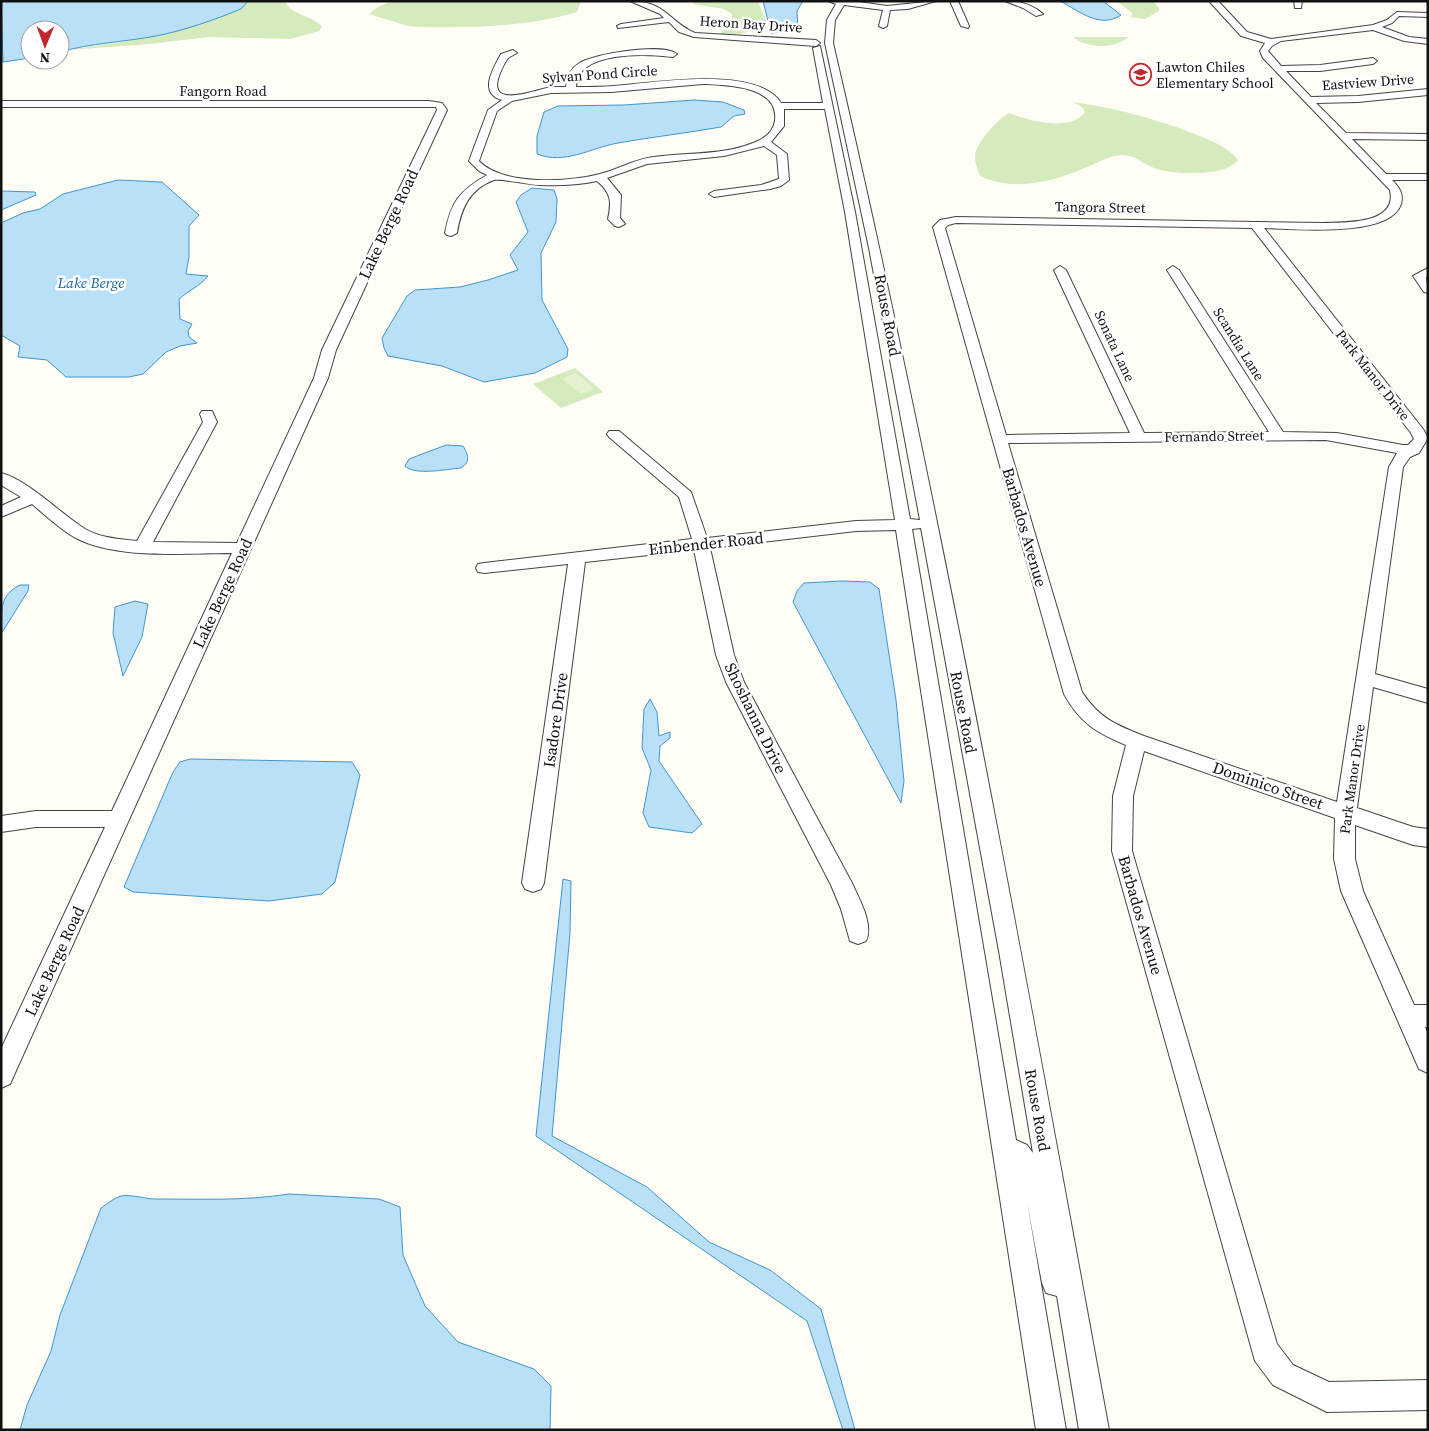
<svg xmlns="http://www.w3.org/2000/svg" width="1429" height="1431" viewBox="0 0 1429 1431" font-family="'Source Serif 4',serif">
	<rect width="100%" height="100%" fill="#fffdf5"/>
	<g fill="#d5ebbd">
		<path d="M248,1H285C292,16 311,15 322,26L319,31L290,39L208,37L150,44L68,50L158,36L241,9Z"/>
		<path d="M393,1H581L577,12C527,27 471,28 419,27L408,26L369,14L378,7Z"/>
		<path d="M695,1H758L766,21C747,34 742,36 720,34L732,19V14L724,9L693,4Z"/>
		<polygon points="1117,1 1153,1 1159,8 1159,11 1145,19 1130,17 1132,16 1132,13"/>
		<path d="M1073,37H1129C1114,49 1088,49 1073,37Z"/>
		<path d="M1073,102C1118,109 1150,117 1192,133C1209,140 1226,145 1238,160C1226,177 1171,175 1154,168C1143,164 1135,155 1123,155C1111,155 1097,163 1087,167C1052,182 1015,192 980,176C978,170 975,163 975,157C975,143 998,119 1009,113C1028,120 1070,133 1085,112L1082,107Z"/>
		<polygon points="575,368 603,392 561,408 533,384"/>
	</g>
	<polygon fill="#e6f2cf" points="575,373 576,373 594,389 581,394 562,379"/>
	<g fill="#b9e0f7" stroke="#3f96cf">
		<path d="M1,1H248L241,9C214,20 186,30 156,36C124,42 91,43 60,52V30H30V58L3,62Z"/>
		<polygon points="763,1 803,1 797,11 798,31 771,33"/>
		<path d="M1060,1H1103L1121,15C1101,29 1080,12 1060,1Z"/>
		<path d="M694,100L723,102L744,110L745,114L734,116L721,127C687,133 652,137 618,143C590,148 565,165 537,154V136L544,112L558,106L624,105Z"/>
		<path d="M118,180L162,182L199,215L189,226V257L186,274L208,276C200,286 188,291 179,299L180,319L192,324L188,331L189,337L197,343L180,346L166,352L143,374L129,377H66L47,360L18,357L20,346L1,335V223L23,213L40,209L63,194Z"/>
		<polygon points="532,188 554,190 557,199 556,222 541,253 542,300 568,349 567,357 535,373 484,382 442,366 388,356 384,348 382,338 407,296 415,290 460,287 488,280 518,270 510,255 528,232 516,202 521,195"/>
		<polygon points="1,191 35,192 36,195 1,210"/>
		<path d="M446,445L463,446C468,454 471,462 461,468C447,469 415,476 405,466L409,459Z"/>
		<polygon points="841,581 870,582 879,589 896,700 904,781 901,803 793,602 797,591 804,583"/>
		<path d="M20,585H29L28,591L1,634C1,609 0,595 20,585Z"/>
		<polygon points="135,601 148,604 142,637 123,676 113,633 115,607"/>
		<polygon points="650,699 657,712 659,736 670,732 670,738 660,746 659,761 702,824 692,833 649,827 643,813 651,770 642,748 644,709"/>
		<polygon points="190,759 352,762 360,775 335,882 322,894 269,901 133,892 124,887 173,772 180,762"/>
		<polygon points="563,879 571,881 570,933 552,1136 647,1187 709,1242 770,1270 821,1309 855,1430 843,1430 807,1321 536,1136"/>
		<path d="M289,1194L379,1199L400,1207L403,1255L425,1306L458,1342L534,1369L551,1386L550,1430H20L27,1405L51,1351L60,1315L101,1208C107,1204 114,1198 121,1196C131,1194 145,1199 155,1199C200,1199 245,1201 289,1194Z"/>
	</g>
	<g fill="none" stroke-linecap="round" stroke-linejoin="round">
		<defs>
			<g id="minor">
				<path d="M630,1C666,1 669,22 695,33L816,40L820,43L816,46L694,37L679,32L669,22L618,28L617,26L621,24L664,18L660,14Z"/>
				<path d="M828,1H852L887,6L936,1L908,9L890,10L887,26L883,28L879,26L883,10L844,5L835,20L833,43C940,502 1024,966 1109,1430H1079L1057,1296L1046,1293L1042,1283L1027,1202L1066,1430H1036L896,530L856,531L710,548L734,655L744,682L852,883C859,899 874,924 866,941L858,944L850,941L841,909L831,885L726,682L716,655L694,550L585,562L544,883L541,889L533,892L525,889L522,883L568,564L484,573L478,572L476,568L478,564L484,563L692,539L679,497L609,437L607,434L609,431H619L691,492L707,538L856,521L895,520L845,212L825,109H784V126L771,142L787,154L789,180L781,186L770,189L714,197L709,194L714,191L761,185L779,179L777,155L764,146L724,156L647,164L607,178L621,195L620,218L625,224L619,227L615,226L608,219C612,201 611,193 597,181C578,185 559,186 540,185C531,185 499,178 494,180C469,189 461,209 457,233L451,236L447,235L445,233C451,202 459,191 487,175L479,171L469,161L488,110L502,100C478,93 493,69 501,54L513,50L517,53L508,58C504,64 500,72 498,79C490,109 538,89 551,87C556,87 561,87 566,87C567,77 570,69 578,64C594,53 663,43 677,54L673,57C647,54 577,50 576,87C588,87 601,87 614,86C653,83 758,65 781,103H823L813,48L820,46L855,212L910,519L920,520L869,248L825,43L827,20L836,4ZM703,84C727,85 779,86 775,120C774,130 767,136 760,140C728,156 688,152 654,157C635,159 619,169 600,174C569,182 503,186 479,161L497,111L512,101L551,93L611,92ZM921,528L999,951L1033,1153L1027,1145L1016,1140L912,529Z"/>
				<polygon points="950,1 958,1 969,26 968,28 961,26"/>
				<path d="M1005,1C1020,1 1032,4 1043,14L1036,16L1023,8Z"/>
				<path d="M1209,1H1218L1247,32L1271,39L1373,25L1387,20L1397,12L1428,13V17L1399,16L1392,23L1382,27L1409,37L1428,39V44L1404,41L1373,30L1281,41L1272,46L1268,51L1281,66L1320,65L1373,58L1377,61L1373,64L1320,71H1286L1311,97L1358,96L1428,89V95L1358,102L1316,103L1346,133L1428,134V140L1352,139L1386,174H1428V180H1392C1399,187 1404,194 1401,204C1391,238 1294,229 1264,228L1423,429L1428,438L1419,453L1410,457L1403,467L1375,674L1428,689V703L1373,687L1357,808L1413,827L1428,829V847L1413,845L1355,825V859L1363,891L1414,1005H1428V1027H1425L1428,1034V1073L1419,1069L1341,891L1334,859L1335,818L1144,751L1133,796L1132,851L1277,1344L1293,1365L1329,1382L1428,1380V1410L1327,1412L1273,1385L1255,1361L1112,851L1113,796L1126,745C1097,733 1080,723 1064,694L933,227L940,220L956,217L1322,223C1344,222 1398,225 1390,190L1263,58L1260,51L1265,43L1241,36ZM956,223L1252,228L1411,433L1414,439L1408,445H1403L1337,433L1283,432L1179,270L1173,266L1167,270L1269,432L1144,433L1066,270L1060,266L1054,270L1130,433L1006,435L945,228L948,225ZM1326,440L1397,453L1389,467L1337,802L1144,736C1116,725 1099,718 1082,692L1008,443Z"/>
				<polygon points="1294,1 1302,1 1301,8 1295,8"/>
				<path d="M1,101H429L442,103L447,110L336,350L328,378L10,1084L1,1088V1049L105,827H36L1,832V816L36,811H112L232,553C185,553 116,560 74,537C59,528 45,515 32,504L1,517V506L21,497L1,485V473C28,480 61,514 85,529C101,538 119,539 137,541L203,422L200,414L202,411H212L217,422L153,542L237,543L314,378L322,350L437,110L436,107H1Z"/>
				<polygon points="1428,268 1428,277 1426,277 1428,293 1424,292 1413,276"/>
			</g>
		</defs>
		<use href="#minor" stroke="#444" stroke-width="2"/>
		<use href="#minor" fill="#fff" fill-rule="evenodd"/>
	</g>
	<defs>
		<symbol id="school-ring" viewBox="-11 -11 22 22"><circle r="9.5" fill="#fff" stroke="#c4262e" stroke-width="1.5"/><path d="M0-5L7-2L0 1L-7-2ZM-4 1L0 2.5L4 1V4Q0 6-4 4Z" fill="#c4262e"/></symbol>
	</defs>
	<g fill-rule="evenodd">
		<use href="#school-ring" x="1128" y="62" width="25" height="25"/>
	</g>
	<g text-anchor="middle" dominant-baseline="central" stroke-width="5" stroke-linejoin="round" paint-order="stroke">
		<g font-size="14" fill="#111" stroke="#fff">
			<text transform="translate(751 24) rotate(4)">Heron Bay Drive</text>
			<text transform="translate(600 74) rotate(-4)">Sylvan Pond Circle</text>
			<text transform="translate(1368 82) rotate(-4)">Eastview Drive</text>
			<text x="223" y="91">Fangorn Road</text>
			<text transform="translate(1100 207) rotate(1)">Tangora Street</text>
			<text transform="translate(1239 344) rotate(58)">Scandia Lane</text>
			<text transform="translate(1115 346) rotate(65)">Sonata Lane</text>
			<text transform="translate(1373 375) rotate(52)">Park Manor Drive</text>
			<text transform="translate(1214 436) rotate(-1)">Fernando Street</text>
			<text transform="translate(1352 779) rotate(-82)">Park Manor Drive</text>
		</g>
		<g font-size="14" fill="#111" stroke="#fff" text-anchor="start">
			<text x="1156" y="67">Lawton Chiles<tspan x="1156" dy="16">Elementary School</tspan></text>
		</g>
		<g font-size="15" font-style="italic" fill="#1768a6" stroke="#fff">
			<text x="91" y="282">Lake Berge</text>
		</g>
		<g font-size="16" fill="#111" stroke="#fff">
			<text transform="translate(388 224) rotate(-65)">Lake Berge Road</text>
			<text transform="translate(888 315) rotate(79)">Rouse Road</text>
			<text transform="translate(1025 527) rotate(74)">Barbados Avenue</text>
			<text transform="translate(706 543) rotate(-6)">Einbender Road</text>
			<text transform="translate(222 593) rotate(-65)">Lake Berge Road</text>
			<text transform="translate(964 712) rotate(79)">Rouse Road</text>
			<text transform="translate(756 718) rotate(64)">Shoshanna Drive</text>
			<text transform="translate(555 720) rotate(-82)">Isadore Drive</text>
			<text transform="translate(1268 785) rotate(19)">Dominico Street</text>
			<text transform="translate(1141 915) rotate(74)">Barbados Avenue</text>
			<text transform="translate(54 961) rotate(-65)">Lake Berge Road</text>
			<text transform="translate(1038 1110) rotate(80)">Rouse Road</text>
		</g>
	</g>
	<rect width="1429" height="1431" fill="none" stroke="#111111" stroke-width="5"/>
	<g transform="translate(45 45) rotate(181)"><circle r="24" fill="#ffffff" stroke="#a0a0a0"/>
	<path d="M0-4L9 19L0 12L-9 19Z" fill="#c4262e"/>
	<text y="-8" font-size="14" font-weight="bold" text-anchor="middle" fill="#111111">N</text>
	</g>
</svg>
